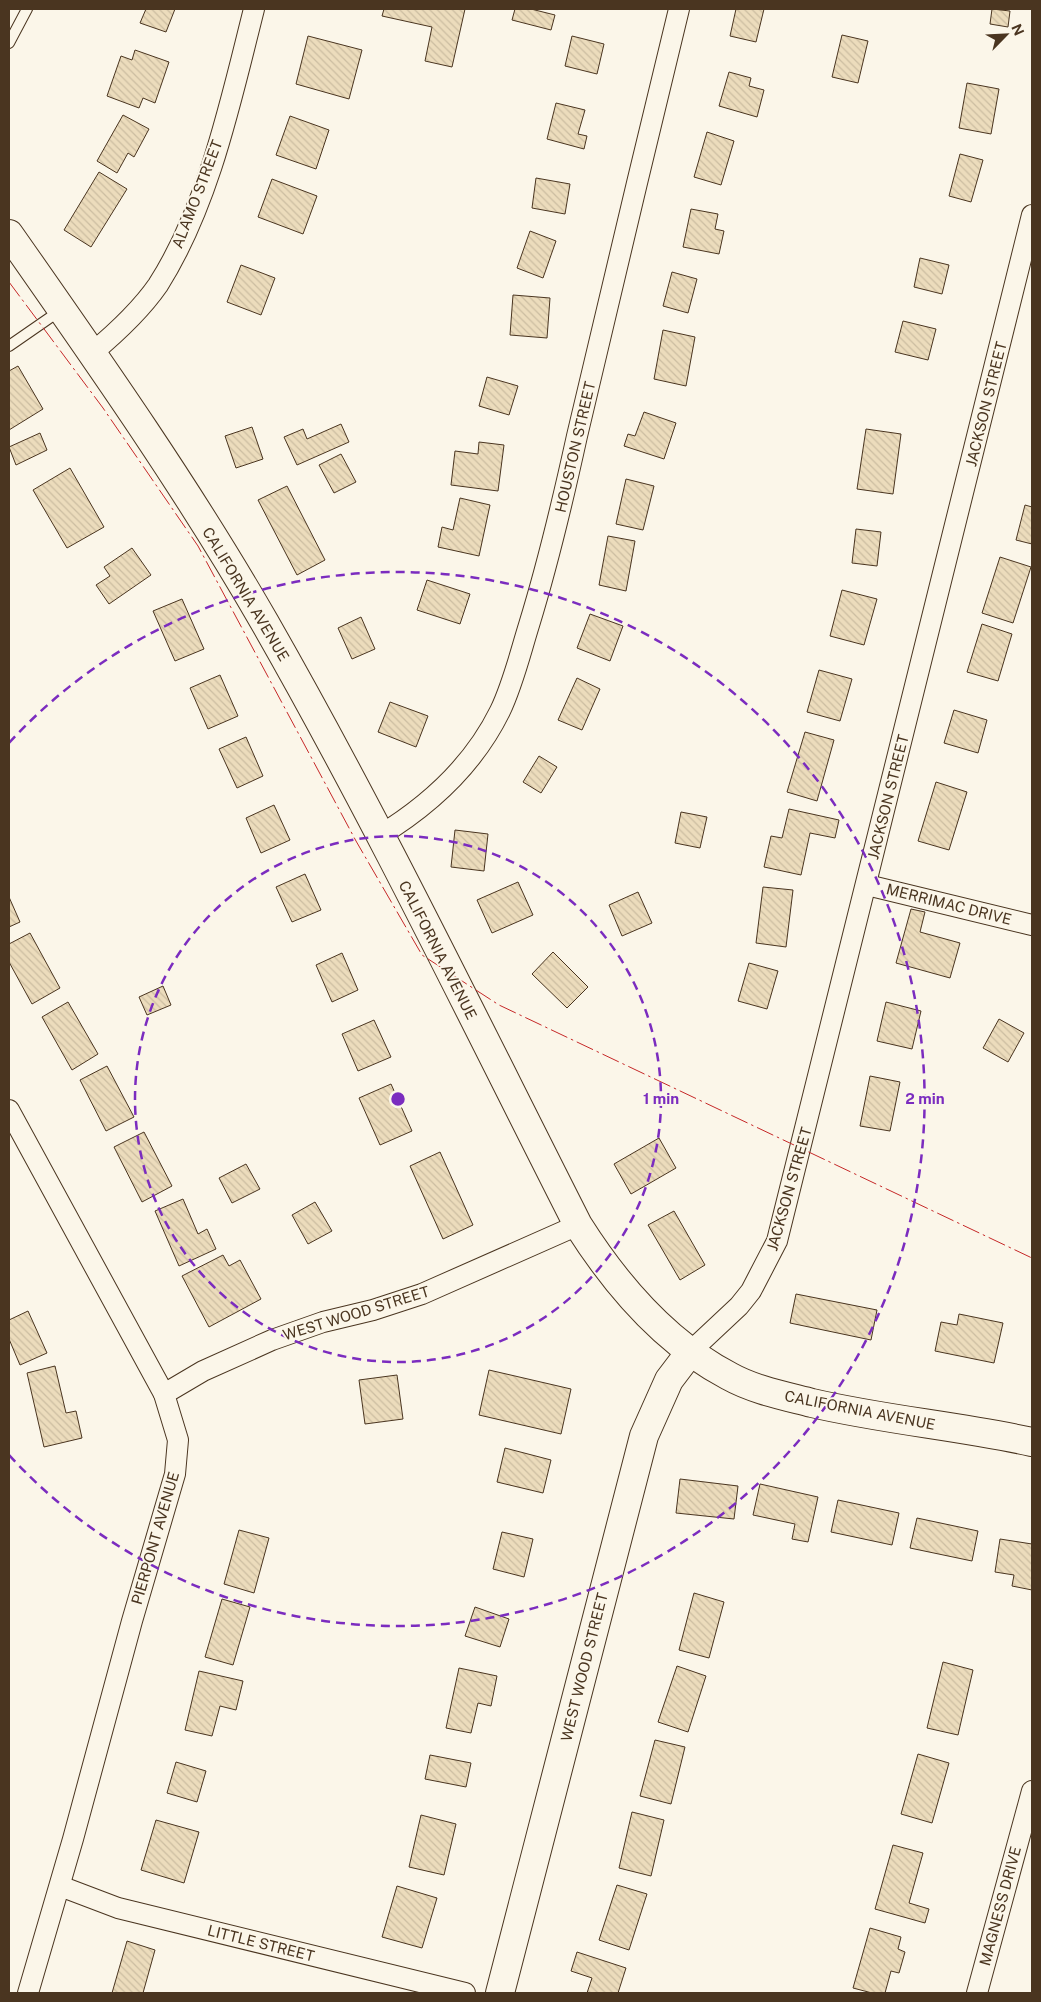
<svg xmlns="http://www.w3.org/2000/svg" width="1041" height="2002" viewBox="0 0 1041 2002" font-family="'Public Sans',sans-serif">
	<defs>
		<pattern id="building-back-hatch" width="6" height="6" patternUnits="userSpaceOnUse" patternTransform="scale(1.25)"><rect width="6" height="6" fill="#ecdcbc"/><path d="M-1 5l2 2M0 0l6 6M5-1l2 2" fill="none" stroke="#ccbda1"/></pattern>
	</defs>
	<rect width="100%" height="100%" fill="#fbf6e9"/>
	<g fill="url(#building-back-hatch)" stroke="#4a3520">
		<polygon points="146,9 175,9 166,32 140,23"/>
		<polygon points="384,9 465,9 452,67 425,61 432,27 382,16"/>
		<polygon points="515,9 531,9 555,15 551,30 512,20"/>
		<polygon points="736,9 764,9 756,42 730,36"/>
		<polygon points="992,9 1010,11 1008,27 990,24"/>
		<polygon points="842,35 868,41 858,83 832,77"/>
		<polygon points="308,36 362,50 349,99 296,84"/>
		<polygon points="572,36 604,44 597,74 565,66"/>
		<polygon points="135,50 169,62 155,103 143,98 139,108 107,96 121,56 132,60"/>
		<polygon points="729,72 751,78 749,86 764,90 757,117 719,106"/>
		<polygon points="967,83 999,89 991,134 959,128"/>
		<polygon points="556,103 585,110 578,134 587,136 584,149 547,139"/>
		<polygon points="123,115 149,129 134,157 128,153 117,173 97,161"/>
		<polygon points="290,116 329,130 316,169 276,155"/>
		<polygon points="707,132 734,141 721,185 694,177"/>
		<polygon points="960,154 983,160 971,202 949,196"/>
		<polygon points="99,172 127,189 91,247 64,230"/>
		<polygon points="536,178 570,184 565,214 532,208"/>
		<polygon points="272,179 317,196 303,234 258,217"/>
		<polygon points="691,209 718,214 715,229 724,231 719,254 683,247"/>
		<polygon points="530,231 556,241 543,278 517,268"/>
		<polygon points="920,258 949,265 942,294 914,287"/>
		<polygon points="241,265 275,278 261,315 227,302"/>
		<polygon points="672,272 697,279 688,313 663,306"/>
		<polygon points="513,295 550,298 547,338 510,335"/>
		<polygon points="903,321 936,329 928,360 895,352"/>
		<polygon points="663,330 695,337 686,386 654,379"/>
		<polygon points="18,366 43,409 9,430 9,371"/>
		<polygon points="487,377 518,386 509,415 479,406"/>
		<polygon points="644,412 676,423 664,459 624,446 628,434 635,436"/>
		<polygon points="341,424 349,442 297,465 284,437 303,429 307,439"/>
		<polygon points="252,427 263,459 236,468 225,436"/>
		<polygon points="866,429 901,434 893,494 857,489"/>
		<polygon points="40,433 47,450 16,465 9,447"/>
		<polygon points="479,442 504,445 498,491 451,485 455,451 478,454"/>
		<polygon points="341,454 356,482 334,493 319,465"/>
		<polygon points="70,468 104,527 67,548 33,490"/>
		<polygon points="626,479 654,486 643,530 616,524"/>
		<polygon points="287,486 325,560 297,575 258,500"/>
		<polygon points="460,498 490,505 479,556 438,547 442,527 453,530"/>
		<polygon points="1025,505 1032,507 1032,544 1016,540"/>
		<polygon points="856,529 881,532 877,566 852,563"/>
		<polygon points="608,536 635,541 626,591 599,585"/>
		<polygon points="132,548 151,575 109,604 96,585 110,576 104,567"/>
		<polygon points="1000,557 1031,567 1013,623 982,613"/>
		<polygon points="427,580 470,594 460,624 417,610"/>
		<polygon points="842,590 877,599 864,645 830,636"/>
		<polygon points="182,599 204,649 175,661 153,611"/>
		<polygon points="590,614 623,626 610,661 577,648"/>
		<polygon points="361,617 375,649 352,659 338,628"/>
		<polygon points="982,624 1012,634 998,681 967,672"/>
		<polygon points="819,670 852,679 840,721 807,712"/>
		<polygon points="220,675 238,716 208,729 190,688"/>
		<polygon points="577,678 600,689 582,730 558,720"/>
		<polygon points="390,702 428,716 416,747 378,732"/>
		<polygon points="954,710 987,720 978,753 944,743"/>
		<polygon points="805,732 834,740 817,801 787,792"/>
		<polygon points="246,737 263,776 237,788 219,749"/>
		<polygon points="539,756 557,767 541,793 523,782"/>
		<polygon points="936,782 967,792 949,850 918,841"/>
		<polygon points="274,805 290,840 261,853 246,818"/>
		<polygon points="789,809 839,820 835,838 810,833 801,875 764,867 771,836 782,838"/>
		<polygon points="681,812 707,817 700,848 675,843"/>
		<polygon points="455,830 488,834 484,871 451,867"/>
		<polygon points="305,874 321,910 292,922 276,887"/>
		<polygon points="518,882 533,915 492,933 477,900"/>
		<polygon points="763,887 793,890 786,947 756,943"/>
		<polygon points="638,892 652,923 622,936 609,905"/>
		<polygon points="9,897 20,922 9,927"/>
		<polygon points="911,909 925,912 920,932 960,943 950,978 896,963"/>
		<polygon points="30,933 60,988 32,1004 9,962 9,944"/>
		<polygon points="553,952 588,987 567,1008 532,974"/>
		<polygon points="342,953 358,990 332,1002 316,965"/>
		<polygon points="749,963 778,971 767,1009 738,1001"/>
		<polygon points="163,986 171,1005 147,1015 139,997"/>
		<polygon points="68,1002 98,1054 72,1070 42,1017"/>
		<polygon points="886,1002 921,1011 912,1049 877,1041"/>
		<polygon points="999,1019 1024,1033 1008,1062 983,1048"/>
		<polygon points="374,1020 391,1057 358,1071 342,1034"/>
		<polygon points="107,1066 134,1117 106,1131 80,1080"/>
		<polygon points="870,1076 900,1082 890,1131 860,1126"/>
		<polygon points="391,1084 412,1131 380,1145 359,1098"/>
		<polygon points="144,1132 172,1186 142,1202 114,1147"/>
		<polygon points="659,1138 676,1168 631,1194 614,1164"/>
		<polygon points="440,1152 473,1225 443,1239 410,1166"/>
		<polygon points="246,1164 260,1189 232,1203 219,1178"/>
		<polygon points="183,1199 198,1234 207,1229 216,1249 179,1266 155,1211"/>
		<polygon points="315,1202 332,1231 308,1244 292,1215"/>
		<polygon points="674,1211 705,1265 680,1280 648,1225"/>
		<polygon points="223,1255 229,1266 240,1260 261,1299 209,1327 182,1276"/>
		<polygon points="796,1294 877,1310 871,1340 790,1323"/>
		<polygon points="28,1311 47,1353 20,1365 9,1339 9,1320"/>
		<polygon points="959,1314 1003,1323 994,1363 935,1351 941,1322 957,1325"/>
		<polygon points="55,1366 66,1413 76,1411 82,1438 44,1447 27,1373"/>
		<polygon points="489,1370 571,1389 561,1434 479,1415"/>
		<polygon points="397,1375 403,1419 365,1424 359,1380"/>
		<polygon points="505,1448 551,1460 543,1493 497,1482"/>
		<polygon points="680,1479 738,1486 734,1519 676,1513"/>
		<polygon points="760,1484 818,1497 808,1542 792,1539 795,1524 753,1515"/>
		<polygon points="838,1500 899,1513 892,1545 831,1532"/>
		<polygon points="917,1518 978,1531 972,1561 910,1548"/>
		<polygon points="239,1530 269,1538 254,1593 224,1584"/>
		<polygon points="502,1532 533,1539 524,1577 493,1569"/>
		<polygon points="1000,1539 1032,1544 1032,1590 1012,1586 1014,1575 995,1572"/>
		<polygon points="694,1593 724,1602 709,1658 679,1650"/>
		<polygon points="222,1599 250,1607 233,1665 205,1657"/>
		<polygon points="475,1607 509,1619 500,1647 465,1636"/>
		<polygon points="943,1662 973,1670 958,1735 927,1728"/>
		<polygon points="677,1666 706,1676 688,1732 658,1722"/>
		<polygon points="459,1668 497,1676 491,1706 478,1703 471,1733 446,1728"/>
		<polygon points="199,1671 243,1681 236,1710 220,1706 212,1736 185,1730"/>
		<polygon points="655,1740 685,1747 671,1804 640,1796"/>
		<polygon points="918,1754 949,1763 932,1823 901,1814"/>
		<polygon points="430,1755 471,1763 466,1787 425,1779"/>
		<polygon points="176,1762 206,1771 197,1802 167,1793"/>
		<polygon points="632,1812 664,1820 651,1876 619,1868"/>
		<polygon points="421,1815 456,1824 444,1875 409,1867"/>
		<polygon points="156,1820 199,1832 184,1883 141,1870"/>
		<polygon points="893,1845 923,1853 909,1903 929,1909 925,1923 875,1909"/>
		<polygon points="617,1885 647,1894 629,1950 599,1940"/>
		<polygon points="397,1886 437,1898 422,1948 382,1937"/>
		<polygon points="870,1928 901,1937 898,1949 905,1952 899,1973 891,1971 885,1993 872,1993 853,1988"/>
		<polygon points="127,1941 155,1950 143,1993 112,1993"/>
		<polygon points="577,1952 626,1968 618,1993 587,1993 592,1978 571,1971"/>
	</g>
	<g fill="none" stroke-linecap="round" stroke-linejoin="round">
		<defs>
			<g id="lane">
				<polyline points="9,43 27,9"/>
				<polyline points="9,346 61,310"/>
			</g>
			<g id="street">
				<path d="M92,353C116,333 140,311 158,285C209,205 231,100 254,9"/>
				<path d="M379,836C430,805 473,766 500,711C513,684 520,654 529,625C548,563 563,500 577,436C611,294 644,151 679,9"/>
				<polyline points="867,885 1032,925"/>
				<polyline points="9,1110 164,1394 178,1440 175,1474 132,1621 73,1839 28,1993"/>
				<polyline points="691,1351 739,1306 751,1291 777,1241 1032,215"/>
				<polyline points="164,1394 203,1371 272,1340 323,1322 373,1310 422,1294 578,1225"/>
				<polyline points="60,1886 118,1908 465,1993"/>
				<polyline points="977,1993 1032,1791"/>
			</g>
			<g id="secondary">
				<path d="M9,234C98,361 188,489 265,623C377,819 476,1024 578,1225C616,1285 666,1343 729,1376C754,1390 785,1396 812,1403C885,1420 959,1426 1032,1442"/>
				<polyline points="500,1993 644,1436 669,1380 691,1351"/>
			</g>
		</defs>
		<use href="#lane" stroke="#4a3520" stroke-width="12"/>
		<use href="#street" stroke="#4a3520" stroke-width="22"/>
		<use href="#secondary" stroke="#4a3520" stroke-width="30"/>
		<use href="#lane" stroke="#fbf6e9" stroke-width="10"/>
		<use href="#street" stroke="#fbf6e9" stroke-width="20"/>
		<use href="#secondary" stroke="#fbf6e9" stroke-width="28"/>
		<polyline stroke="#c62828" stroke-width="1" stroke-dasharray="18 4 2.5 4" stroke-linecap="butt" points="9,282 103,408 198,546 356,841 422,955 499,1005 1032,1258"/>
	</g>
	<g fill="none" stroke="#7b2cbf" stroke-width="2.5" stroke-dasharray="9 6">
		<circle cx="398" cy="1099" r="263"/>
		<path d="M9 743A527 527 0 1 1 9 1455"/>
	</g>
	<g text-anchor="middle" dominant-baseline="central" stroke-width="4" stroke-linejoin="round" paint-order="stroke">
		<g font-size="15" fill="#4a3520" stroke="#fbf6e9">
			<text transform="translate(197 194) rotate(-69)">ALAMO STREET</text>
			<text transform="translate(986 404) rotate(-76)">JACKSON STREET</text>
			<text transform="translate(575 447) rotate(-77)">HOUSTON STREET</text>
			<text transform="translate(246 594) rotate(59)">CALIFORNIA AVENUE</text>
			<text transform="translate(888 797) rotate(-76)">JACKSON STREET</text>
			<text transform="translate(949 904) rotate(14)">MERRIMAC DRIVE</text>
			<text transform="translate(438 950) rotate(63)">CALIFORNIA AVENUE</text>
			<text transform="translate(789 1189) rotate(-74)">JACKSON STREET</text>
			<text transform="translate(356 1313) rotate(-17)">WEST WOOD STREET</text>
			<text transform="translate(860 1410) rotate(11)">CALIFORNIA AVENUE</text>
			<text transform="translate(155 1538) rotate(-74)">PIERPONT AVENUE</text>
			<text transform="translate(584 1667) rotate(-76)">WEST WOOD STREET</text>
			<text transform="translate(1000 1906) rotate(-75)">MAGNESS DRIVE</text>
			<text transform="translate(261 1943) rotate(14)">LITTLE STREET</text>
		</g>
	</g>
	<circle cx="398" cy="1099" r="8" fill="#7b2cbf" stroke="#fbf6e9" stroke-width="2.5"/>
	<g font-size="15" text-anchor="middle" font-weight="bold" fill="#7b2cbf" stroke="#fbf6e9" stroke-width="4" stroke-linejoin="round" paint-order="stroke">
		<text x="661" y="1104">1 min</text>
		<text x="925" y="1104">2 min</text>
	</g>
	<rect width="1041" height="2002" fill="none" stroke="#4a3520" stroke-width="20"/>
	<g transform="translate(1006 35) rotate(66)" stroke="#fbf6e9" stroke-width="4" paint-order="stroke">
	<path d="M0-4L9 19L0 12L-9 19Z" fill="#4a3520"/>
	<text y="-8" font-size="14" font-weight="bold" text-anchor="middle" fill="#4a3520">N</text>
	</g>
</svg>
